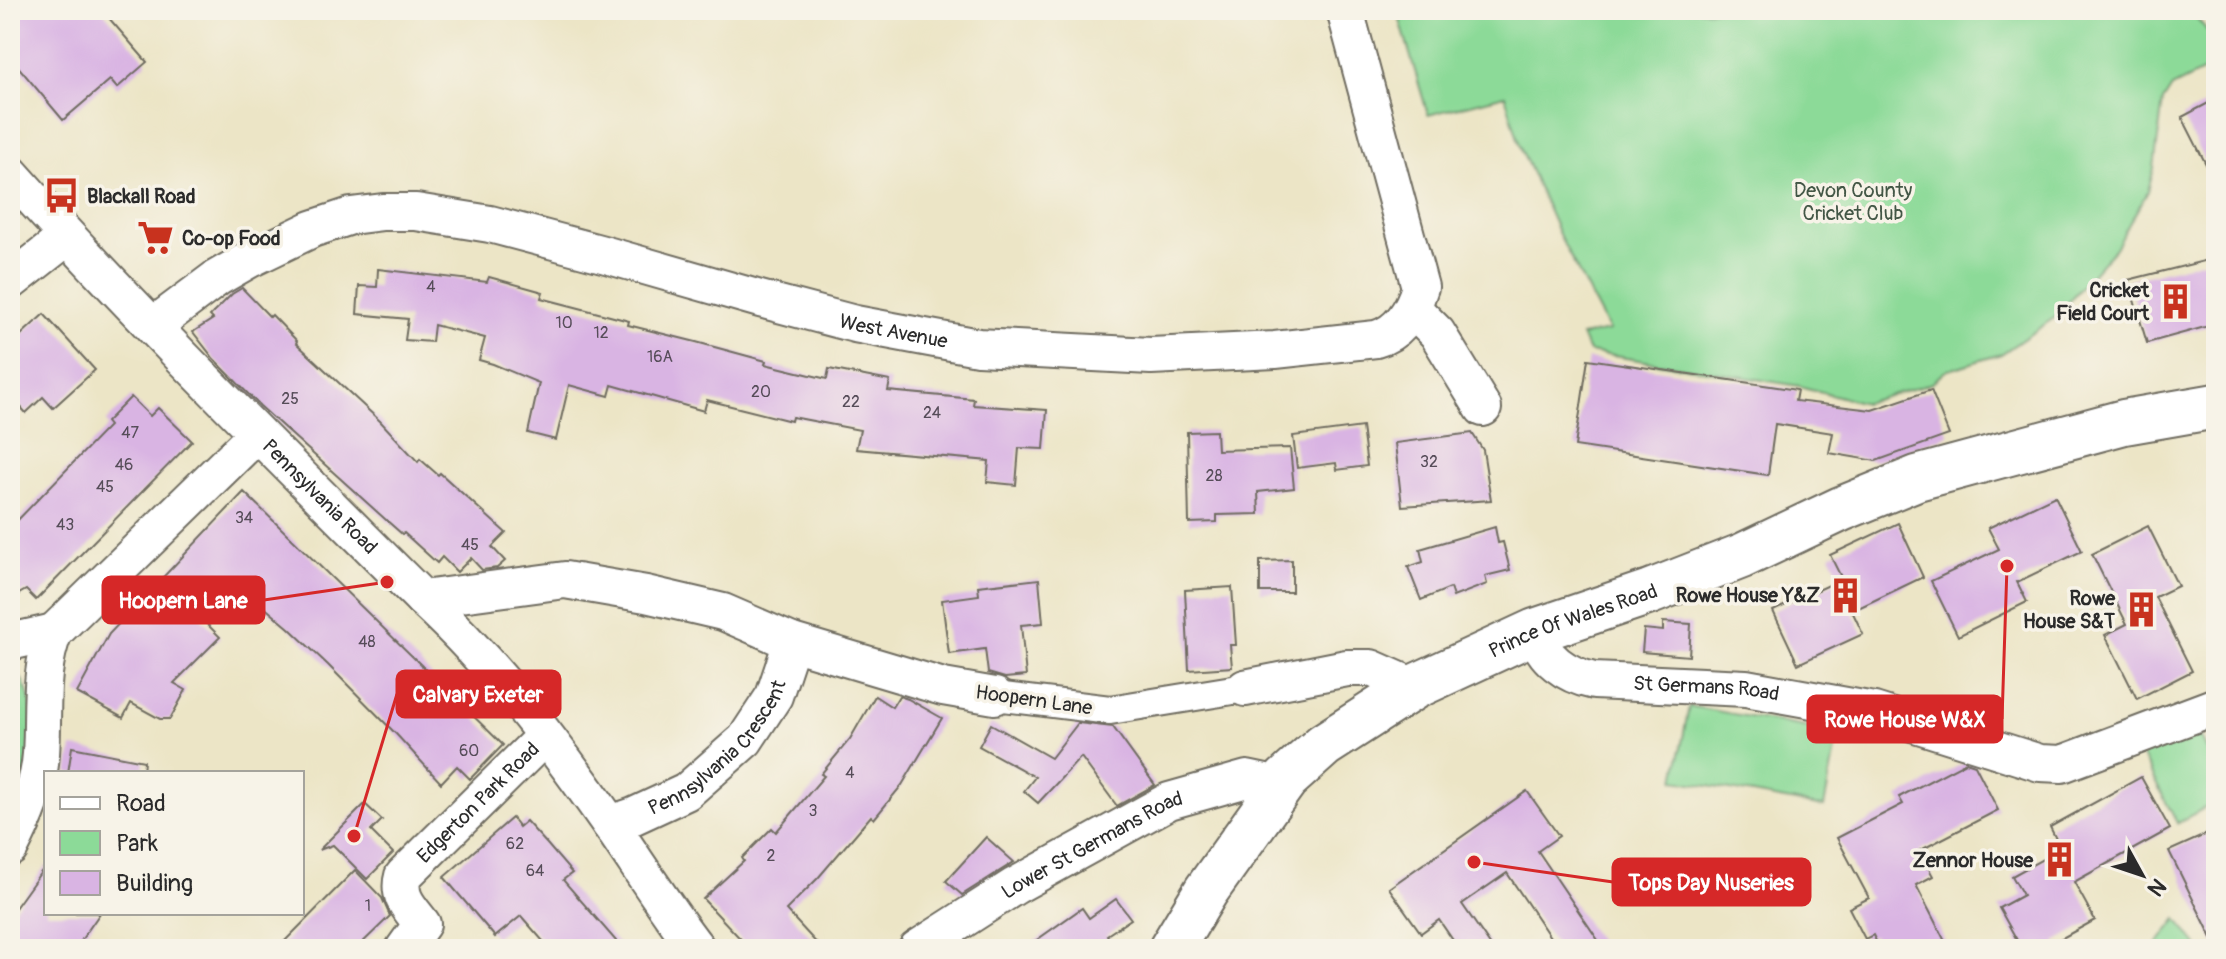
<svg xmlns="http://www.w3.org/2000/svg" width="2226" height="959" viewBox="0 0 2226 959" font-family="Pangolin,sans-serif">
	<rect width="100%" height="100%" fill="#f7f3e8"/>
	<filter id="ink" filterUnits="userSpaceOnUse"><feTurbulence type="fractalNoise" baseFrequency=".0125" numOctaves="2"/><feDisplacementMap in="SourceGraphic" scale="16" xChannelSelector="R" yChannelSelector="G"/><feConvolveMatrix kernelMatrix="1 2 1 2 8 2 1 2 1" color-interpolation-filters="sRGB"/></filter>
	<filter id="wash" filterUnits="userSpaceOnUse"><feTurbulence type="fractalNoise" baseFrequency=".006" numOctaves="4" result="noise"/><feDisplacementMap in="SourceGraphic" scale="32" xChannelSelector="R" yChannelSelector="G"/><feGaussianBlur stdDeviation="1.8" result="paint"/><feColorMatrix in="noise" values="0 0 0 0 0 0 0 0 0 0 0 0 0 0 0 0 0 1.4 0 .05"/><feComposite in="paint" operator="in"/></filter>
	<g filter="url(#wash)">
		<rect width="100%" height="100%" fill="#ece5c6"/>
		<g fill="#8cda98" stroke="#5c8262" stroke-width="2">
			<polygon points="1397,10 2190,10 2216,41 2216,65 2172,87 2163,101 2154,168 2148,191 2115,248 2054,318 2001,354 1945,371 1932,383 1864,403 1799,386 1589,352 1581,336 1609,331 1562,241 1521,149 1505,95 1428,115"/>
			<path d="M10,667C32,683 35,718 32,743C30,764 16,797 10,817Z"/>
			<polygon points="1689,706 1838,733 1824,807 1675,780"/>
			<polygon points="2196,727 2216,769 2216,802 2177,823 2138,749"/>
			<polygon points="2177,919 2200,949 2154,949"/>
		</g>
		<g id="blocks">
			<g fill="#d9b4e3">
				<polygon points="10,10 102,10 147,62 117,88 110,80 63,120 10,57"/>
				<polygon points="2216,99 2216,184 2182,117"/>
				<polygon points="2216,258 2216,324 2147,343 2128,280"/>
				<polygon points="378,269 487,282 489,277 543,292 541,298 629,321 628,325 696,342 766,361 765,364 827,379 829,369 890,381 888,391 974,399 973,405 1047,410 1044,449 1019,448 1016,485 987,482 989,461 856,449 860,430 792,417 791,421 707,400 704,411 612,385 609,396 569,385 556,440 528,433 539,383 493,364 479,360 485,338 434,325 432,342 405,340 408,319 357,314 359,286 377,287"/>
				<polygon points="242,288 270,317 272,315 297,341 296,343 380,421 418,462 420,459 438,475 440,473 506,533 492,547 505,561 497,568 482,570 471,558 457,572 442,557 437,563 404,533 402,534 385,519 260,406 214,359 193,332 213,319 210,316 232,294"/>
				<polygon points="44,314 95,370 53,408 43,397 26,413 10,395 10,345"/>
				<polygon points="1588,359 1797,390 1795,401 1872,410 1931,390 1949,435 1876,461 1829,453 1833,433 1775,424 1768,475 1575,446"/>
				<polygon points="131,397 150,416 158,408 192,441 36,600 26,590 10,599 10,528 109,426 106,422"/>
				<polygon points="1362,427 1367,466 1337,470 1336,463 1297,468 1293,436"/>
				<polygon points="1216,431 1217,450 1290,448 1294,488 1258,492 1259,514 1217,515 1217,522 1189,523 1187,432"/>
				<polygon points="1472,433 1483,450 1491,500 1402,506 1395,443"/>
				<polygon points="244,492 503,745 470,779 457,766 441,783 396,734 328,665 289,628 250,595 248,598 231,580 197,614 220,637 174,683 186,690 170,719 160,719 131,703 123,718 77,693 109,634"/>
				<polygon points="2055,496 2082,551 2017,582 2027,602 1958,636 1931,581 1999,549 1988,528"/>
				<polygon points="1898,523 1923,577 1852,611 1863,634 1798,664 1773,611 1842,579 1830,555"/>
				<polygon points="2148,526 2178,586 2155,597 2192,671 2137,699 2105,635 2127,624 2092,554"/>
				<polygon points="1495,527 1498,543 1503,542 1510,570 1485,576 1487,584 1453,597 1450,588 1421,600 1408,567 1423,562 1420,549"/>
				<polygon points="1292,560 1292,592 1260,592 1260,561"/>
				<polygon points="1039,579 1043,623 1021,625 1026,676 1005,678 988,673 985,649 949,654 942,600 979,595 978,586"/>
				<polygon points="1232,587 1236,645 1230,645 1232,667 1189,670 1185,590"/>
				<polygon points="1663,622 1691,624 1689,656 1642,652 1644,629 1663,631"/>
				<polygon points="875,696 892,707 899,696 908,699 942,718 902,785 874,819 871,816 818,878 786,910 822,949 750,949 703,899 744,861 742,858 772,828 776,832 824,776 821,774 850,739"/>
				<polygon points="1078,723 1113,727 1155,785 1117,806 1081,757 1038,803 1024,791 1035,777 979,746 991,724 1051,758"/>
				<polygon points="72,747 144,761 143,773 68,773"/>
				<polygon points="1966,762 1975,765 1998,810 1919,851 1933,876 1916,885 1949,949 1880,949 1873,935 1865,939 1849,908 1869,898 1837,838 1903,804 1899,797"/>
				<polygon points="2141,777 2170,829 2074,882 2095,920 2055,942 2059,949 2022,949 1999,908 2023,895 2012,876 2061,849 2050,827"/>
				<polygon points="1527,791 1559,836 1538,851 1604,949 1558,949 1507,873 1462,904 1493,949 1459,949 1439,920 1421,933 1389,888"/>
				<polygon points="365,804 382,820 371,831 393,853 367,879 333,845 319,850"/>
				<polygon points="512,818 519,827 526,821 547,844 572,873 563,880 623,949 550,949 521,916 495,937 444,877"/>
				<polygon points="2216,830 2216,946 2169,851"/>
				<polygon points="986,837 1014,862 962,895 946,881"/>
				<polygon points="46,865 46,913 100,913 75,949 10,949 10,915"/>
				<polygon points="355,870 382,898 390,916 356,949 277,949"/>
				<polygon points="1116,899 1131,919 1107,935 1117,949 1024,949 1082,908 1089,918"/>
			</g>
		</g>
	</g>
	<g filter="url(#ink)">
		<use href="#blocks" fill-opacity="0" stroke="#6f6c61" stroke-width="2"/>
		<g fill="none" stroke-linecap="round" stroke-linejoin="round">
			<defs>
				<polyline id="pedestrian" points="995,696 1110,710 1245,688"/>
				<g id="minor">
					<path id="s1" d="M10,173C142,321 283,459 423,599C495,665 554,744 610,824C639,866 666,909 697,949"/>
					<polyline points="10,282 67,237"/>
					<polyline points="1413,309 1437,333 1483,408"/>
					<path id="s2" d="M153,326L217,278L250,259L312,229L351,216L383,212H416L490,224L603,254L760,299L855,324L978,347L1151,356L1275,350L1376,339C1401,332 1413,310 1420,287L1345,10"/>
					<polyline points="423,599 565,580 646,594 723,612 792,642 943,687 995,696"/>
					<path id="s3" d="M1535,631C1543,659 1566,675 1594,681L1746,688L1874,711L2040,763L2062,764L2216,706"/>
					<polyline points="10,642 54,632"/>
					<polyline points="1245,688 1347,668 1371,668 1414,687"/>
					<path id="s4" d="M610,824L634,816L686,792L745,740L774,696L792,642"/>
					<path d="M10,848C25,819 39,787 41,754C44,713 38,671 54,632L257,434"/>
					<path id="s5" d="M404,949L422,924C410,908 397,897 403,876L545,736"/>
					<path id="s6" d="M917,949L1015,886L1169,801L1247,779L1280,786"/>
				</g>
				<g id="tertiary">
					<path id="s7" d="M1171,949L1206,891L1286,779L1324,745L1414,687L1535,631L1650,592L1742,556L1841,509L1917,478L2124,422L2216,406"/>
				</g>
			</defs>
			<use href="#pedestrian" stroke="#6f6c61" stroke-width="32"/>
			<use href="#minor" stroke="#6f6c61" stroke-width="40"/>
			<use href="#tertiary" stroke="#6f6c61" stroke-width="48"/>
			<use href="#pedestrian" stroke="#fff" stroke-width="28"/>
			<use href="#minor" stroke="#fff" stroke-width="36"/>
			<use href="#tertiary" stroke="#fff" stroke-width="44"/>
		</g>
	</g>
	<defs>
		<symbol id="bus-bare" viewBox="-9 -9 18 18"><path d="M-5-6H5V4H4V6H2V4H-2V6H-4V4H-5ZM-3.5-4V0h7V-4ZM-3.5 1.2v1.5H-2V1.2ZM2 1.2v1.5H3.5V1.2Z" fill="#c8321e" stroke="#f7f3e8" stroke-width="2.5" paint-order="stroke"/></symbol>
		<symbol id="supermarket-bare" viewBox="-9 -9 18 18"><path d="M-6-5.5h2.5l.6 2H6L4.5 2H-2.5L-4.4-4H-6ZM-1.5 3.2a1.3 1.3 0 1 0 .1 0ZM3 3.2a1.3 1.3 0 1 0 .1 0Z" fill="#c8321e" stroke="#f7f3e8" stroke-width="2.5" paint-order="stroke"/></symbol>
		<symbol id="building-bare" viewBox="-9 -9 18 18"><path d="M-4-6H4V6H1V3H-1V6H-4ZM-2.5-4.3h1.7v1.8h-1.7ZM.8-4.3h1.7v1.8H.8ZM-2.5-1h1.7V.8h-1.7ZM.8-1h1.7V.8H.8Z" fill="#c8321e" stroke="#f7f3e8" stroke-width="2.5" paint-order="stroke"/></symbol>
	</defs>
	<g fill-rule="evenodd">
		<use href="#bus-bare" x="36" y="170" width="51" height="51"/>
		<use href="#supermarket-bare" x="130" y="212" width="51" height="51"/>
		<use href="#building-bare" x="2150" y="276" width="51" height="51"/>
		<use href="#building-bare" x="1820" y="570" width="51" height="51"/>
		<use href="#building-bare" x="2116" y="584" width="51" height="51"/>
		<use href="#building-bare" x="2034" y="834" width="51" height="51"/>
	</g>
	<g text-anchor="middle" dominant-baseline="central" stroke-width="7" stroke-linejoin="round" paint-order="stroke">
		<g font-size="16" fill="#564d59">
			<text x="431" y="287">4</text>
			<text x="564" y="323">10</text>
			<text x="601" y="333">12</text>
			<text x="660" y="357">16A</text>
			<text x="761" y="392">20</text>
			<text x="290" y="399">25</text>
			<text x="851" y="402">22</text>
			<text x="932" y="413">24</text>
			<text x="130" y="433">47</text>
			<text x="1429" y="462">32</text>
			<text x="124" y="465">46</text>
			<text x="1214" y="476">28</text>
			<text x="105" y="487">45</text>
			<text x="244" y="518">34</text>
			<text x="65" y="525">43</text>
			<text x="470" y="545">45</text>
			<text x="367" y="642">48</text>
			<text x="469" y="751">60</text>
			<text x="850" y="773">4</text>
			<text x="813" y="811">3</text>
			<text x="515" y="844">62</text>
			<text x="771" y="856">2</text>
			<text x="535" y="871">64</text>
			<text x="368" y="906">1</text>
		</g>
		<g font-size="20" fill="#435746" stroke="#f7f3e8">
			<text x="1853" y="190">Devon County<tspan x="1853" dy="23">Cricket Club</tspan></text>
		</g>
		<g font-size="20" font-weight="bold" fill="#2b2b2b" stroke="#f7f3e8" text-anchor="end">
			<text x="87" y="196" text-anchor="start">Blackall Road</text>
			<text x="182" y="238" text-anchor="start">Co-op Food</text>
			<text x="2149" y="290">Cricket<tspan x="2149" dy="23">Field Court</tspan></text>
			<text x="1820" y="595">Rowe House Y&amp;Z</text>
			<text x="2115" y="598">Rowe<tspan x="2115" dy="23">House S&amp;T</tspan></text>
			<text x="2033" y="860">Zennor House</text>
		</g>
		<g font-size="20" fill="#2b2b2b" stroke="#f7f3e8">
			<text stroke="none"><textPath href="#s2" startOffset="786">West Avenue</textPath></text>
			<text stroke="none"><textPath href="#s1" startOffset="448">Pennsylvania Road</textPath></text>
			<text stroke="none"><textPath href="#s7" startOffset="536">Prince Of Wales Road</textPath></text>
			<text stroke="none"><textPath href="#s3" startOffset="194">St Germans Road</textPath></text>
			<text transform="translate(1034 700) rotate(8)">Hoopern Lane</text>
			<text stroke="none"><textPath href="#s4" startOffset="136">Pennsylvania Crescent</textPath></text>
			<text stroke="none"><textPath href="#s5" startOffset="190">Edgerton Park Road</textPath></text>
			<text stroke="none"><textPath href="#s6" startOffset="204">Lower St Germans Road</textPath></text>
		</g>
	</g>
	<path fill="none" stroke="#d62828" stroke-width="3" d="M387 582L264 600M354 836L397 694M2007 566L2002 719M1474 862L1613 882"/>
	<g fill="#d62828" stroke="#f7f3e8" stroke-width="3">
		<circle cx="387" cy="582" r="8"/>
		<circle cx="354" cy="836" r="8"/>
		<circle cx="2007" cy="566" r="8"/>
		<circle cx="1474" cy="862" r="8"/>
	</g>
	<g fill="#d62828" stroke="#d62828" stroke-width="3">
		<rect x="103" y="577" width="161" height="46" rx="8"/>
		<rect x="397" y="671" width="163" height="46" rx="8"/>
		<rect x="1808" y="696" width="194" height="46" rx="8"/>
		<rect x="1613" y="859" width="197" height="46" rx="8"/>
	</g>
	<g font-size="22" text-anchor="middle" font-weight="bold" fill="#fff">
		<text x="183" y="608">Hoopern Lane</text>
		<text x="478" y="702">Calvary Exeter</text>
		<text x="1905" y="727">Rowe House W&amp;X</text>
		<text x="1711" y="890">Tops Day Nuseries</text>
	</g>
	<rect width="2226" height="959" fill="none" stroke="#f7f3e8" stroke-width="40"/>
	<rect x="44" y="771" width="260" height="144" fill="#f7f3e8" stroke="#a5a39c" stroke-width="2"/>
	<rect x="60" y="797" width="40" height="12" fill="#ffffff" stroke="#a5a39c" stroke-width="2"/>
	<text x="116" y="811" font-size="24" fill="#2b2b2b">Road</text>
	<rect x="60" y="831" width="40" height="24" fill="#8cda98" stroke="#a5a39c" stroke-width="2"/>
	<text x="116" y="851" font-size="24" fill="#2b2b2b">Park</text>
	<rect x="60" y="871" width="40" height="24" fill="#d9b4e3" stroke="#a5a39c" stroke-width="2"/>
	<text x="116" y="891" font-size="24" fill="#2b2b2b">Building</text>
	<g transform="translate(2142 875) rotate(130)" stroke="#f7f3e8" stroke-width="6" paint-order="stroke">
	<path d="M0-6L14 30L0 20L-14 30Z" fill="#2b2b2b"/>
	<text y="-12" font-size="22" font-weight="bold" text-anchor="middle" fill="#2b2b2b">N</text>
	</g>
</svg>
